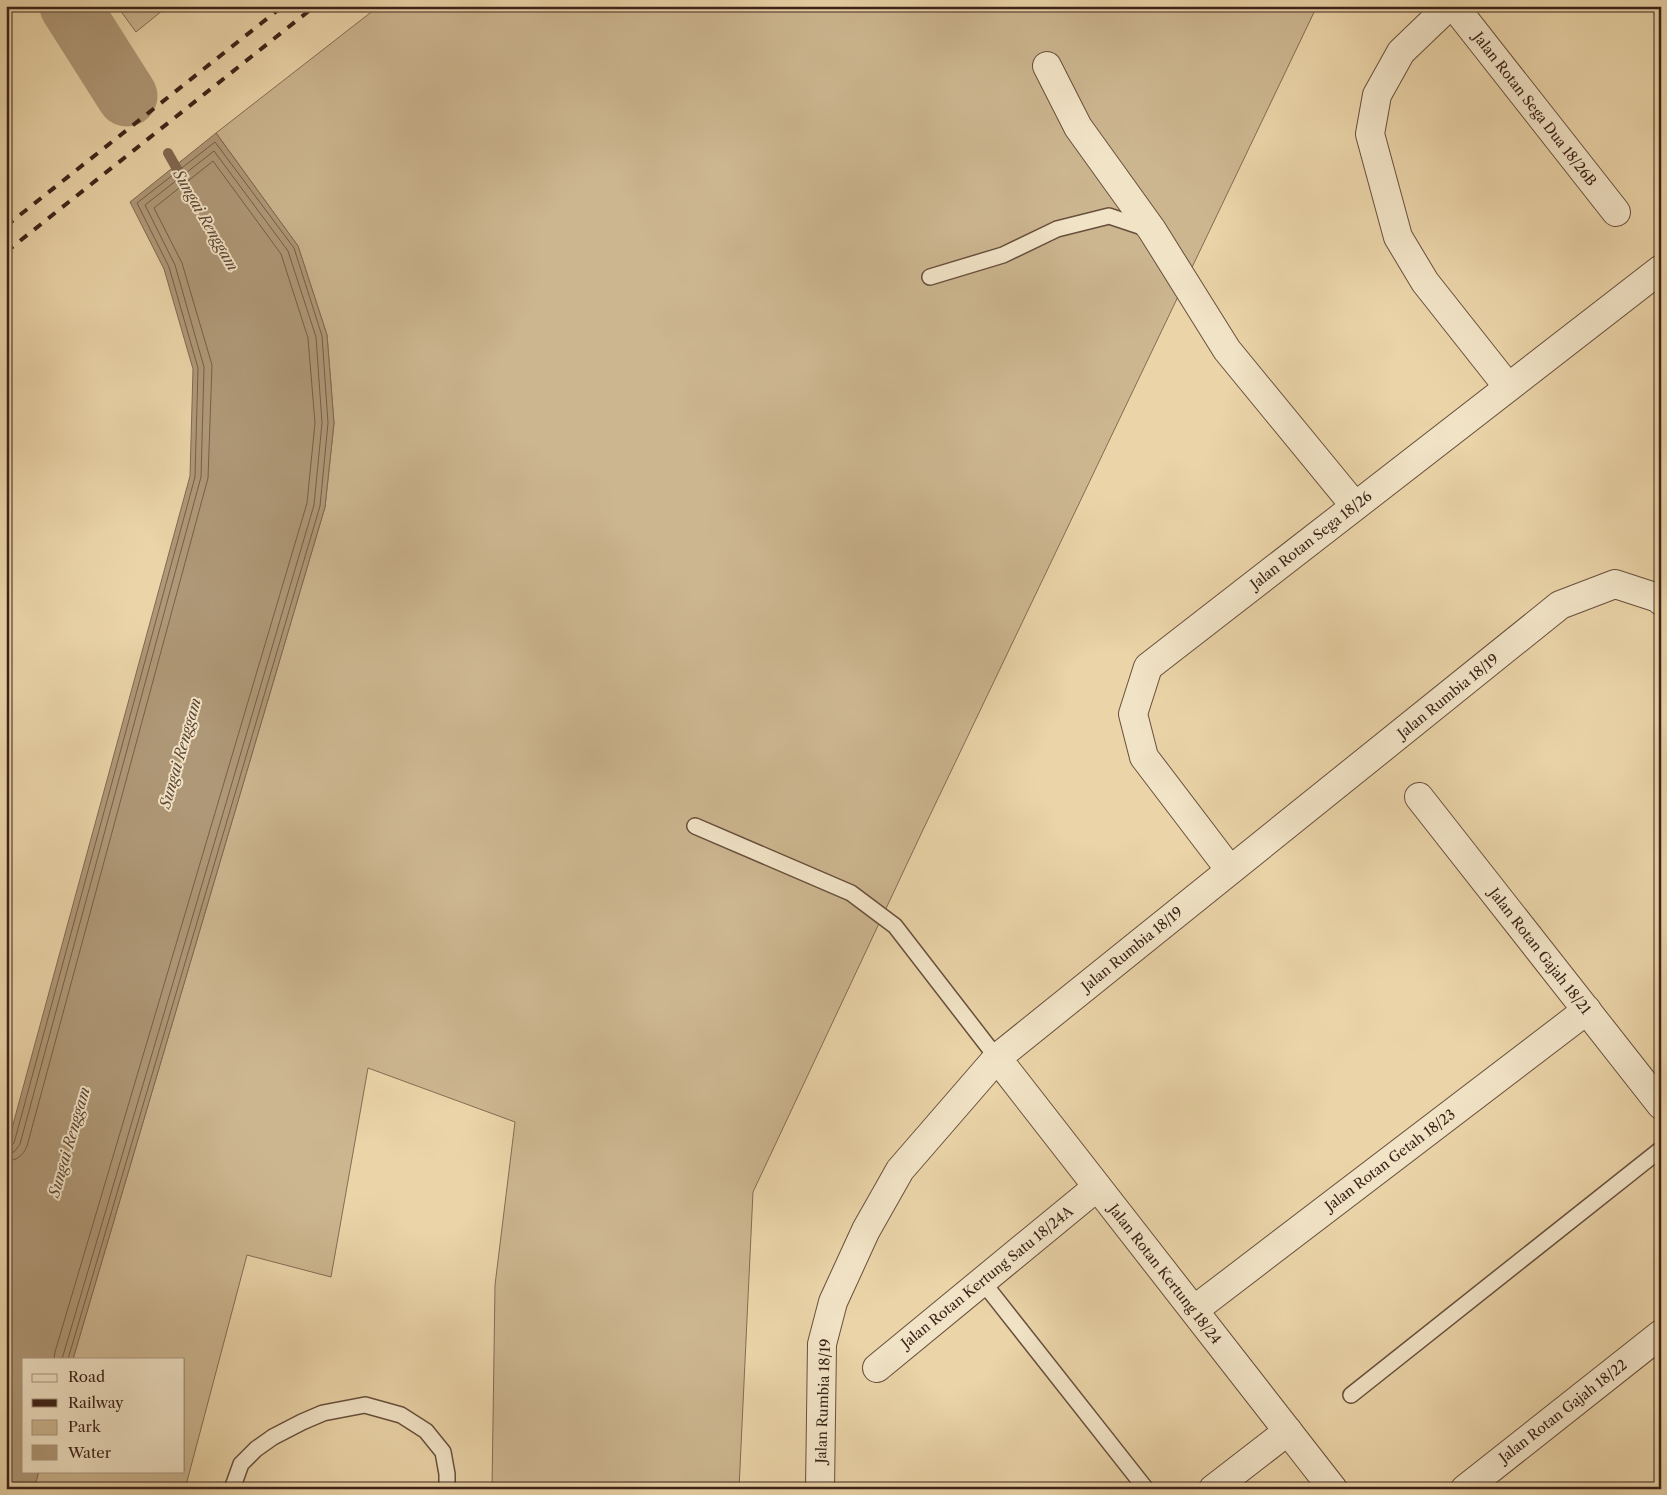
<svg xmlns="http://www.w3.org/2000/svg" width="1667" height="1495" viewBox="0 0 1667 1495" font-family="'Libre Caslon Text',serif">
	<rect width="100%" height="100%" fill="#ead4a8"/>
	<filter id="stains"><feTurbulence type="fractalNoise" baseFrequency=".004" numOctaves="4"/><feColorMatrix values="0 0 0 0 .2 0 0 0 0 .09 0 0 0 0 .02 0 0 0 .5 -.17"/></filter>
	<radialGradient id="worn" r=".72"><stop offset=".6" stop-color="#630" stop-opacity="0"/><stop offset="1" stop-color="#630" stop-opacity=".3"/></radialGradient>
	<g fill="#ccb690" stroke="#846c54">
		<polygon points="117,6 168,6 136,32"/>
		<polygon points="379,6 1317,6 921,834 753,1192 739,1489 492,1489 495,1285 515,1122 368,1068 331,1277 247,1255 185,1489 34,1489 39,1471 184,1471 184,1359 73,1359 325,507 334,423 327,335 298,246 216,133"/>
	</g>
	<polygon fill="#af9877" stroke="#816951" points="216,133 298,246 327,335 334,423 325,507 73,1359 24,1359 24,1471 39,1471 34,1489 6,1489 6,1150 190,476 193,369 164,269 130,202"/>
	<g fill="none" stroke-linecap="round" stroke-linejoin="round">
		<g stroke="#765e48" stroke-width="1">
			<polyline points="6,1147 11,1146 14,1143 195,477 198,368 169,267 137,203 215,142 294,248 322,336 328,423 320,506 68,1359"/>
			<polyline points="6,1153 14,1152 20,1144 201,477 204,367 175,265 145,205 214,151 288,251 316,337 322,423 314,505 62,1359"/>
			<path d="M6,1161C16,1161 23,1156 27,1146L208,478L212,365L182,263L154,208L213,161L281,254L308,338L315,423L307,503L55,1352L54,1359"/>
		</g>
		<polyline stroke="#816951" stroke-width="10" points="168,153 181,176"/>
		<polyline stroke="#af9877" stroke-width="61" points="70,6 127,96"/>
		<defs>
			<g id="lane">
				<polyline points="930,277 1003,255 1057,229 1109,216 1148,229"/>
				<polyline points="695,826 851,893 895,926 997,1058"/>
				<polyline points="982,1281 1146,1489"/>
				<polyline points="1351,1395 1661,1149"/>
				<polyline points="232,1489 241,1464 256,1449 273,1437 302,1422 323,1413 365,1405 401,1415 426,1431 443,1452 447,1474 447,1489"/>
			</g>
			<g id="street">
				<polyline points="1449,6 1401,52 1377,95 1370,134 1398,237 1425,282 1508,387"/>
				<polyline points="1454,6 1616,212"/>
				<polyline points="1047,66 1078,127 1152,230 1227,350 1355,506"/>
				<polyline points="1419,797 1661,1105"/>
				<polyline points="1230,870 1144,757 1133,714 1148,667 1661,269"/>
				<polyline points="997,1058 1333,1489"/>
				<polyline points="1194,1310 1587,1010"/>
				<polyline points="877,1368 1097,1187"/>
				<polyline points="820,1489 822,1344 833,1302 866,1230 900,1170 997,1058 1560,605 1615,584 1658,598 1661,601"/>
				<polyline points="1213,1489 1288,1431"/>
				<polyline points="1465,1489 1661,1334"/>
			</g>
		</defs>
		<use href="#lane" stroke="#684f3c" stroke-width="18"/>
		<use href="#street" stroke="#684f3c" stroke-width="30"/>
		<use href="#lane" stroke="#f1e3c6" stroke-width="15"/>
		<use href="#street" stroke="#f1e3c6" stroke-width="28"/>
		<g stroke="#3c2318" stroke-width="4" stroke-dasharray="9 9" stroke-linecap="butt">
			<polyline points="6,226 283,6"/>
			<polyline points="6,252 315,6"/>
		</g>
	</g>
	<g text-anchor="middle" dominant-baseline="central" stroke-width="4" stroke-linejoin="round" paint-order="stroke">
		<g font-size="14" fill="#3c2318" stroke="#f1e3c6">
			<text transform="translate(1535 109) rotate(52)">Jalan Rotan Sega Dua 18/26B</text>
			<text transform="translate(1311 540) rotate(-38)">Jalan Rotan Sega 18/26</text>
			<text transform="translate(1448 696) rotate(-39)">Jalan Rumbia 18/19</text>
			<text transform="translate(1132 949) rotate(-39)">Jalan Rumbia 18/19</text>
			<text transform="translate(1540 951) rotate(52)">Jalan Rotan Gajah 18/21</text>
			<text transform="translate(1390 1160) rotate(-37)">Jalan Rotan Getah 18/23</text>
			<text transform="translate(1165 1274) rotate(52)">Jalan Rotan Kertung 18/24</text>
			<text transform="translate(987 1277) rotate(-39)">Jalan Rotan Kertung Satu 18/24A</text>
			<text transform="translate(823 1401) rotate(-88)">Jalan Rumbia 18/19</text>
			<text transform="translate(1563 1411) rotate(-38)">Jalan Rotan Gajah 18/22</text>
		</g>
		<g font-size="15" font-style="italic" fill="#5e4634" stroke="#f1e3c6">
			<text transform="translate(206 220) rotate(60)">Sungai Renggam</text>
			<text transform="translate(180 753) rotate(-74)">Sungai Renggam</text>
			<text transform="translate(69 1142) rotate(-74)">Sungai Renggam</text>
		</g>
	</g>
	<rect width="1667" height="1495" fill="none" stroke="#ead4a8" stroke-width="25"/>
	<rect x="8" y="8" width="1652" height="1480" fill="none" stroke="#3c2318" stroke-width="2.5"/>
	<rect x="12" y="12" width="1642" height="1470" fill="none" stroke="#3c2318"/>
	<rect x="22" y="1358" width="162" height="115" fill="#f1e3c6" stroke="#a99680"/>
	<rect x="32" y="1374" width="25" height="8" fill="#f1e3c6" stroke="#a99680"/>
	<text x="68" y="1382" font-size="15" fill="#3c2318">Road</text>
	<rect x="32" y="1399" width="25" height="8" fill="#3c2318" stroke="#a99680"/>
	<text x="68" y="1408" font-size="15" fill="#3c2318">Railway</text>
	<rect x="32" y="1420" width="25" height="15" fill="#ccb690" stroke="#a99680"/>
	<text x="68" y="1432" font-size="15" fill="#3c2318">Park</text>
	<rect x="32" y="1445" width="25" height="15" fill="#af9877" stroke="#a99680"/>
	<text x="68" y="1458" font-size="15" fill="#3c2318">Water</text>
	<rect width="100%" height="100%" filter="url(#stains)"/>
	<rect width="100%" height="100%" fill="url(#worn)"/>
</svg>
